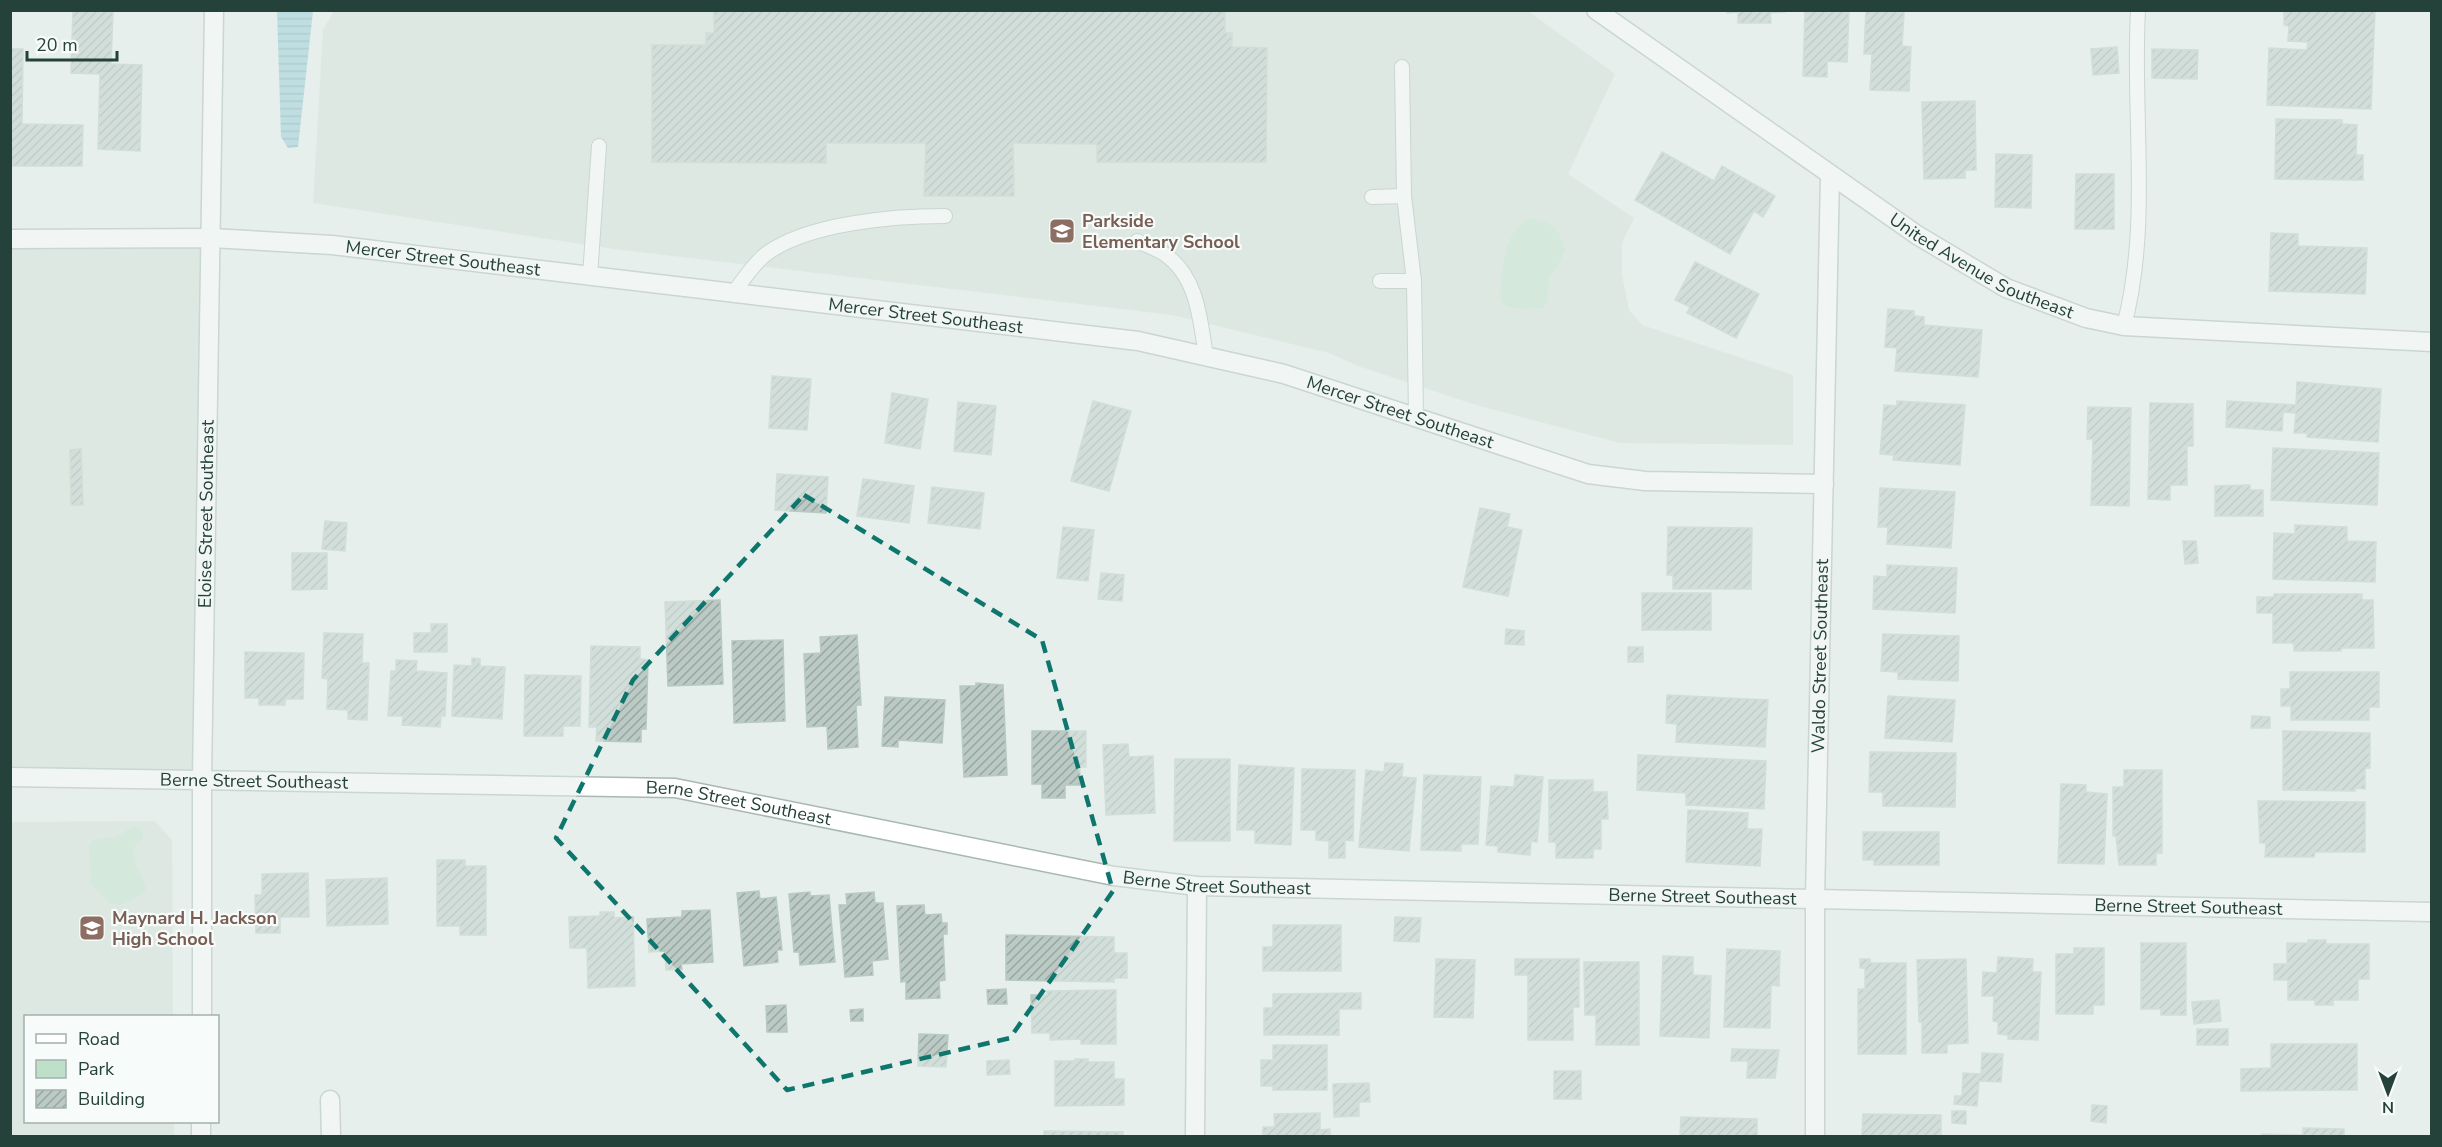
<svg xmlns="http://www.w3.org/2000/svg" width="2442" height="1147" viewBox="0 0 2442 1147" font-family="'Nunito Sans',sans-serif">
	<defs>
		<pattern id="water-rules" width="6" height="5" patternUnits="userSpaceOnUse" patternTransform="scale(1.5)"><rect width="6" height="5" fill="#8ec9d4"/><path d="M0 2.5h6" fill="none" stroke="#74a5ad"/></pattern>
		<pattern id="building-hatch" width="6" height="6" patternUnits="userSpaceOnUse" patternTransform="scale(1.5)"><rect width="6" height="6" fill="#bbcac4"/><path d="M-1 1l2-2M0 6l6-6M5 7l2-2" fill="none" stroke="#98a6a0"/></pattern>
	</defs>
	<rect width="100%" height="100%" fill="#e6efeb"/>
	<g fill="#d4dfda">
		<polygon points="334,11 1528,11 1615,74 1568,174 1634,218 1622,243 1622,275 1629,310 1642,325 1793,375 1793,445 1620,443 1476,405 1358,366 1329,353 1172,315 614,249 313,203 323,30"/>
		<polygon points="10,236 211,236 195,778 11,778"/>
		<polygon points="155,821 172,840 173,1016 26,1016 26,1122 174,1122 174,1136 11,1136 10,822"/>
	</g>
	<g fill="#bfe0c8">
		<path d="M1531,218C1555,224 1558,226 1565,250L1557,267L1549,277L1548,301L1543,308C1532,308 1510,312 1502,302C1499,297 1501,289 1501,283C1502,263 1508,225 1531,218Z"/>
		<path d="M134,826L142,831L143,838L133,848C133,863 140,873 146,887L145,893L120,905L111,904L91,884L89,846L93,840L116,837Z"/>
	</g>
	<polygon fill="url(#water-rules)" points="277,11 313,11 298,147 288,148 281,137"/>
	<g fill="url(#building-hatch)" stroke="#b8c9c2" stroke-width="1.5">
		<polygon points="73,10 113,10 111,64 142,65 140,151 98,149 100,74 71,73"/>
		<polygon points="714,10 1225,10 1225,33 1232,33 1232,47 1267,48 1266,162 1097,162 1097,144 1013,143 1014,196 924,196 926,143 826,143 826,163 652,162 652,45 706,45 706,33 714,33"/>
		<polygon points="1727,10 1785,10 1785,12 1770,13 1771,23 1738,23 1738,12 1727,13"/>
		<polygon points="1805,10 1849,10 1847,62 1827,61 1827,77 1803,76"/>
		<polygon points="1866,10 1904,12 1902,46 1911,47 1909,91 1870,90 1872,54 1864,54"/>
		<polygon points="2284,10 2375,10 2371,109 2267,105 2269,48 2307,50 2308,42 2288,41 2289,26 2284,25"/>
		<polygon points="2117,47 2119,73 2093,75 2091,49"/>
		<polygon points="10,49 23,49 22,124 83,125 82,166 10,166"/>
		<polygon points="2152,49 2198,50 2197,79 2152,78"/>
		<polygon points="1975,101 1976,170 1965,170 1965,178 1924,179 1922,102"/>
		<polygon points="2276,119 2342,120 2342,124 2357,125 2356,155 2363,155 2363,180 2275,179"/>
		<polygon points="1662,152 1714,181 1722,166 1775,196 1763,217 1754,211 1730,254 1635,200"/>
		<polygon points="1996,154 2032,155 2031,208 1995,207"/>
		<polygon points="2076,174 2114,174 2114,229 2075,229"/>
		<polygon points="2271,233 2298,234 2298,246 2367,248 2365,294 2269,291"/>
		<polygon points="1695,262 1759,294 1736,338 1687,313 1690,307 1675,300"/>
		<polygon points="1888,309 1914,311 1914,316 1924,317 1924,325 1982,330 1978,377 1895,371 1897,348 1885,347"/>
		<polygon points="772,376 811,379 807,430 769,428"/>
		<polygon points="2297,382 2381,389 2378,442 2307,437 2307,433 2294,433 2296,413 2283,412 2282,431 2226,427 2227,401 2296,405"/>
		<polygon points="892,393 928,399 920,449 885,443"/>
		<polygon points="1093,401 1131,411 1109,491 1071,481"/>
		<polygon points="1897,401 1965,405 1960,465 1893,460 1894,455 1880,454 1884,405 1897,406"/>
		<polygon points="958,402 996,406 991,455 954,451"/>
		<polygon points="2150,403 2193,404 2193,446 2187,446 2187,485 2170,485 2170,500 2148,499"/>
		<polygon points="2088,407 2131,408 2129,506 2091,505 2093,439 2087,439"/>
		<polygon points="2273,448 2379,453 2377,505 2271,500"/>
		<polygon points="81,449 83,505 71,505 70,450"/>
		<polygon points="777,474 828,477 826,513 775,510"/>
		<polygon points="863,479 914,486 909,523 857,516"/>
		<polygon points="2250,485 2250,490 2263,490 2263,516 2215,516 2215,486"/>
		<polygon points="932,487 984,493 980,529 928,523"/>
		<polygon points="1880,488 1955,492 1951,548 1887,544 1888,527 1878,527"/>
		<polygon points="1480,508 1510,514 1507,527 1522,530 1508,596 1463,587"/>
		<polygon points="325,521 347,523 345,551 322,549"/>
		<polygon points="2295,525 2347,527 2347,541 2376,542 2375,582 2273,579 2274,533 2295,534"/>
		<polygon points="1063,527 1094,530 1088,581 1057,578"/>
		<polygon points="1668,527 1752,528 1751,589 1673,589 1673,575 1667,575"/>
		<polygon points="2183,541 2196,541 2198,563 2185,564"/>
		<polygon points="292,553 327,553 327,589 292,590"/>
		<polygon points="1887,565 1957,568 1955,613 1873,609 1874,576 1887,577"/>
		<polygon points="1101,573 1124,575 1122,601 1098,599"/>
		<rect x="1642" y="593" width="69" height="37"/>
		<polygon points="2274,594 2362,594 2362,600 2373,600 2374,648 2341,648 2341,651 2294,651 2294,643 2273,643 2273,613 2257,613 2257,597 2274,597"/>
		<polygon points="720,600 723,684 668,686 665,602"/>
		<polygon points="431,624 447,624 447,652 414,652 414,633 431,633"/>
		<polygon points="1506,629 1524,631 1524,645 1505,644"/>
		<polygon points="324,633 363,634 362,663 369,663 367,720 348,719 348,710 327,709 328,679 322,678"/>
		<polygon points="1883,634 1959,636 1958,681 1898,679 1898,672 1881,671"/>
		<polygon points="857,635 861,705 856,705 858,747 828,749 827,726 807,727 804,654 821,653 820,637"/>
		<polygon points="783,640 785,721 734,723 732,641"/>
		<polygon points="591,646 640,647 640,659 648,660 646,729 641,729 641,742 596,741 597,727 589,727"/>
		<rect x="1628" y="647" width="15" height="15"/>
		<polygon points="245,652 304,653 303,699 285,699 285,705 259,705 259,698 245,698"/>
		<polygon points="472,658 480,659 480,666 505,667 502,719 452,716 454,665 472,666"/>
		<polygon points="396,660 417,661 416,671 447,673 445,716 441,716 440,727 402,725 403,716 388,716 391,671 396,671"/>
		<polygon points="2290,672 2379,672 2379,707 2369,707 2369,720 2291,720 2291,706 2281,706 2281,689 2290,689"/>
		<polygon points="525,675 581,676 580,726 563,726 563,736 524,736"/>
		<polygon points="976,683 1003,685 1007,775 964,777 960,686 976,686"/>
		<polygon points="1667,695 1768,700 1765,747 1676,742 1677,724 1666,723"/>
		<polygon points="1888,696 1955,700 1952,742 1885,738"/>
		<polygon points="885,697 945,700 942,743 898,740 898,747 882,746"/>
		<polygon points="2252,716 2270,717 2270,728 2251,728"/>
		<polygon points="1032,731 1086,731 1086,767 1080,767 1080,785 1065,785 1065,798 1042,798 1042,784 1032,784"/>
		<polygon points="2283,731 2370,733 2370,768 2365,768 2365,789 2355,788 2355,791 2283,790"/>
		<polygon points="1128,744 1129,757 1153,756 1155,813 1106,815 1103,745"/>
		<polygon points="1870,752 1956,753 1955,807 1883,806 1883,792 1869,792"/>
		<polygon points="1638,755 1766,761 1764,809 1686,805 1686,793 1637,790"/>
		<polygon points="1175,759 1230,759 1230,841 1174,841"/>
		<polygon points="1385,763 1403,764 1402,777 1416,778 1409,851 1359,847 1366,770 1384,772"/>
		<polygon points="1239,765 1294,768 1291,845 1255,843 1255,830 1237,830"/>
		<polygon points="1302,769 1355,770 1353,841 1345,840 1345,858 1329,858 1329,841 1316,840 1316,830 1301,830"/>
		<polygon points="2124,770 2162,770 2162,853 2156,853 2156,865 2119,865 2116,836 2113,836 2113,787 2124,787"/>
		<polygon points="1424,775 1481,777 1478,844 1461,844 1461,851 1421,850"/>
		<polygon points="1515,775 1543,777 1537,842 1531,841 1530,855 1498,852 1498,846 1486,845 1491,786 1514,787"/>
		<polygon points="1549,780 1593,780 1593,792 1607,792 1608,819 1601,819 1601,849 1593,849 1593,858 1556,858 1556,842 1549,842"/>
		<polygon points="2061,784 2086,785 2086,792 2107,794 2104,864 2058,863"/>
		<polygon points="2258,801 2365,802 2365,852 2315,852 2314,857 2265,857 2266,843 2260,843"/>
		<polygon points="1688,810 1748,813 1747,829 1762,829 1760,866 1686,862"/>
		<polygon points="1863,832 1939,832 1939,865 1874,865 1874,860 1863,860"/>
		<polygon points="437,860 465,860 465,866 486,866 486,935 460,935 460,926 437,926"/>
		<polygon points="308,873 309,917 280,917 280,933 256,933 255,895 262,895 262,874"/>
		<polygon points="387,878 388,924 327,926 326,880"/>
		<polygon points="759,891 760,899 776,897 782,950 777,950 778,962 744,966 737,893"/>
		<polygon points="810,892 810,896 829,895 835,962 800,965 799,952 794,952 789,894"/>
		<polygon points="874,892 875,903 883,903 888,959 872,961 873,975 845,977 839,905 847,905 846,894"/>
		<polygon points="924,905 925,915 941,914 942,923 947,923 947,934 943,934 945,980 939,981 940,998 906,999 906,981 901,982 897,906"/>
		<polygon points="710,910 713,962 681,964 682,969 666,970 665,951 649,952 647,919 682,917 682,911"/>
		<polygon points="600,912 614,912 614,918 633,917 635,986 588,988 587,948 570,948 569,917 600,916"/>
		<polygon points="1395,917 1421,918 1419,942 1394,941"/>
		<polygon points="1273,925 1341,925 1341,971 1263,971 1263,947 1273,947"/>
		<polygon points="1006,935 1114,937 1114,953 1127,953 1127,978 1114,978 1114,982 1006,980"/>
		<polygon points="2308,940 2326,940 2326,944 2369,944 2369,979 2358,979 2358,1000 2333,1000 2333,1005 2315,1005 2315,1000 2288,1000 2288,980 2274,980 2274,964 2287,964 2287,943 2308,943"/>
		<polygon points="2141,943 2186,943 2186,1015 2161,1015 2161,1009 2141,1009"/>
		<polygon points="2074,948 2104,948 2104,1005 2093,1005 2093,1014 2056,1014 2056,954 2074,954"/>
		<polygon points="1727,949 1780,951 1779,986 1771,985 1770,1028 1724,1027"/>
		<polygon points="1663,956 1693,957 1693,975 1711,976 1709,1038 1660,1036"/>
		<polygon points="1998,957 2033,959 2032,972 2041,972 2038,1040 2008,1039 2008,1035 1998,1034 1998,1022 1993,1021 1994,996 1982,996 1983,972 1997,973"/>
		<polygon points="1436,959 1475,960 1473,1018 1434,1017"/>
		<polygon points="1515,959 1579,959 1579,1007 1573,1007 1573,1040 1528,1040 1528,975 1515,975"/>
		<polygon points="1860,959 1870,959 1870,963 1906,963 1906,1054 1858,1054 1858,989 1865,989 1865,968 1860,968"/>
		<polygon points="1966,959 1968,1043 1947,1044 1947,1053 1922,1053 1922,1022 1919,1022 1917,960"/>
		<polygon points="1584,962 1639,962 1639,1045 1596,1045 1596,1015 1585,1015"/>
		<polygon points="1006,989 1007,1004 988,1004 987,990"/>
		<polygon points="1116,990 1116,1044 1081,1044 1081,1039 1050,1040 1050,1033 1032,1033 1031,995 1047,995 1047,991"/>
		<polygon points="1361,993 1361,1009 1339,1009 1339,1035 1264,1035 1264,1008 1273,1008 1273,994"/>
		<polygon points="2219,1000 2221,1021 2194,1024 2192,1002"/>
		<polygon points="786,1005 787,1032 767,1032 766,1006"/>
		<polygon points="863,1009 863,1021 851,1021 850,1010"/>
		<rect x="2197" y="1029" width="31" height="16"/>
		<polygon points="919,1034 948,1035 946,1067 918,1066"/>
		<polygon points="2271,1044 2357,1044 2357,1090 2241,1091 2241,1069 2271,1068"/>
		<polygon points="1273,1045 1327,1045 1327,1090 1273,1090 1273,1086 1261,1086 1261,1060 1273,1060"/>
		<polygon points="1732,1049 1779,1050 1775,1078 1747,1078 1748,1061 1731,1061"/>
		<polygon points="1982,1053 2003,1054 2001,1082 1979,1081 1977,1106 1954,1104 1955,1096 1962,1096 1963,1073 1981,1074"/>
		<polygon points="1075,1059 1088,1059 1088,1062 1114,1062 1114,1079 1124,1079 1124,1105 1055,1106 1055,1061 1075,1061"/>
		<polygon points="1009,1060 1010,1074 987,1075 987,1061"/>
		<rect x="1554" y="1071" width="27" height="28"/>
		<polygon points="1369,1083 1370,1102 1359,1102 1359,1116 1334,1117 1333,1084"/>
		<polygon points="2092,1105 2107,1106 2106,1123 2091,1121"/>
		<polygon points="1952,1111 1966,1111 1966,1124 1952,1123"/>
		<polygon points="1320,1113 1320,1130 1330,1129 1330,1136 1263,1136 1263,1127 1275,1127 1274,1114"/>
		<polygon points="1863,1114 1941,1115 1941,1136 1862,1136"/>
		<polygon points="1681,1117 1757,1119 1757,1136 1680,1136"/>
		<polygon points="2303,1128 2344,1129 2344,1136 2262,1136 2262,1134 2303,1135"/>
		<polygon points="1044,1131 1123,1132 1123,1136 1044,1136"/>
	</g>
	<g fill="none" stroke-linecap="round" stroke-linejoin="round">
		<defs>
			<g id="service">
				<polyline points="1402,67 1404,196"/>
				<polyline points="1372,197 1404,196 1414,281"/>
				<path d="M1137,241C1146,245 1155,248 1163,253C1198,276 1200,319 1206,357"/>
				<polyline points="590,276 599,146"/>
				<polyline points="1380,281 1414,281 1416,418"/>
				<path d="M733,293C743,281 753,264 766,254C808,223 894,216 945,216"/>
				<path d="M2124,326C2151,223 2132,115 2138,10"/>
			</g>
			<g id="minor">
				<path id="s1" d="M10,239L211,238L332,245L1138,341L1284,374L1588,474L1645,481L1824,484"/>
				<path id="s2" d="M10,777L675,788L1114,876L1197,886L2432,912"/>
				<path id="s3" d="M202,1016V779L214,10"/>
				<polyline points="330,1100 331,1136"/>
				<polyline points="201,1136 201,1122"/>
				<polyline points="1195,1136 1197,886"/>
				<path id="s4" d="M1815,1136V899L1830,175"/>
			</g>
			<g id="tertiary">
				<path id="s5" d="M1596,10L1917,235L2006,288L2086,318L2124,326L2432,342"/>
			</g>
		</defs>
		<use href="#service" stroke="#a8b8b2" stroke-width="16"/>
		<use href="#minor" stroke="#a8b8b2" stroke-width="21"/>
		<use href="#tertiary" stroke="#a8b8b2" stroke-width="21"/>
		<use href="#service" stroke="#fff" stroke-width="14"/>
		<use href="#minor" stroke="#fff" stroke-width="18"/>
		<use href="#tertiary" stroke="#fff" stroke-width="18"/>
	</g>
	<path d="M0 0H2442V1147H0ZM804,495L1042,640L1113,891L1010,1038L787,1090L556,838L633,680Z" fill="#e6efeb" fill-opacity=".55" fill-rule="evenodd"/>
	<path fill="none" stroke="#0f766e" stroke-width="4.5" stroke-dasharray="12 8" stroke-linejoin="round" d="M804,495L1042,640L1113,891L1010,1038L787,1090L556,838L633,680Z"/>
	<defs>
		<symbol id="school-square" viewBox="-11 -11 22 22"><rect x="-9" y="-9" width="18" height="18" rx="4" fill="#8d6e63" stroke="#f7fbf9"/><path d="M0-5L7-2L0 1L-7-2ZM-4 1L0 2.5L4 1V4Q0 6-4 4Z" fill="#fff"/></symbol>
	</defs>
	<g fill-rule="evenodd">
		<use href="#school-square" x="1047" y="216" width="30" height="30"/>
		<use href="#school-square" x="77" y="913" width="30" height="30"/>
	</g>
	<g text-anchor="middle" dominant-baseline="central" stroke-width="4.5" stroke-linejoin="round" paint-order="stroke">
		<g font-size="18" font-weight="bold" fill="#785e54" stroke="#f7fbf9" text-anchor="start">
			<text x="1082" y="221">Parkside<tspan x="1082" dy="21">Elementary School</tspan></text>
			<text x="112" y="918">Maynard H. Jackson<tspan x="112" dy="21">High School</tspan></text>
		</g>
		<g font-size="18" fill="#24423a" stroke="#f7fbf9">
			<text stroke="none"><textPath href="#s1" startOffset="434">Mercer Street Southeast</textPath></text>
			<text stroke="none"><textPath href="#s5" startOffset="464">United Avenue Southeast</textPath></text>
			<text stroke="none"><textPath href="#s1" startOffset="920">Mercer Street Southeast</textPath></text>
			<text stroke="none"><textPath href="#s1" startOffset="1406">Mercer Street Southeast</textPath></text>
			<text stroke="none"><textPath href="#s3" startOffset="502">Eloise Street Southeast</textPath></text>
			<text stroke="none"><textPath href="#s4" startOffset="480">Waldo Street Southeast</textPath></text>
			<text stroke="none"><textPath href="#s2" startOffset="244">Berne Street Southeast</textPath></text>
			<text stroke="none"><textPath href="#s2" startOffset="730">Berne Street Southeast</textPath></text>
			<text stroke="none"><textPath href="#s2" startOffset="1216">Berne Street Southeast</textPath></text>
			<text stroke="none"><textPath href="#s2" startOffset="1702">Berne Street Southeast</textPath></text>
			<text stroke="none"><textPath href="#s2" startOffset="2188">Berne Street Southeast</textPath></text>
		</g>
	</g>
	<rect width="2442" height="1147" fill="none" stroke="#24423a" stroke-width="24"/>
	<rect x="24" y="1015" width="195" height="108" fill="#f7fbf9" stroke="#a3b1ad" stroke-width="1.5"/>
	<rect x="36" y="1034" width="30" height="9" fill="#ffffff" stroke="#a3b1ad" stroke-width="1.5"/>
	<text x="78" y="1045" font-size="18" fill="#24423a">Road</text>
	<rect x="36" y="1060" width="30" height="18" fill="#bfe0c8" stroke="#a3b1ad" stroke-width="1.5"/>
	<text x="78" y="1075" font-size="18" fill="#24423a">Park</text>
	<rect x="36" y="1090" width="30" height="18" fill="url(#building-hatch)" stroke="#a3b1ad" stroke-width="1.5"/>
	<text x="78" y="1105" font-size="18" fill="#24423a">Building</text>
	<g transform="translate(2388 1093) rotate(180)" stroke="#f7fbf9" stroke-width="4.5" paint-order="stroke">
	<path d="M0-4.5L10 22L0 15L-10 22Z" fill="#24423a"/>
	<text y="-9" font-size="16" font-weight="bold" text-anchor="middle" fill="#24423a">N</text>
	</g>
	<path d="M27 51v9h90v-9" fill="none" stroke="#24423a" stroke-width="3"/>
	<text x="36" y="51" font-size="18" fill="#24423a" stroke="#f7fbf9" stroke-width="4.5" paint-order="stroke">20 m</text>
</svg>
